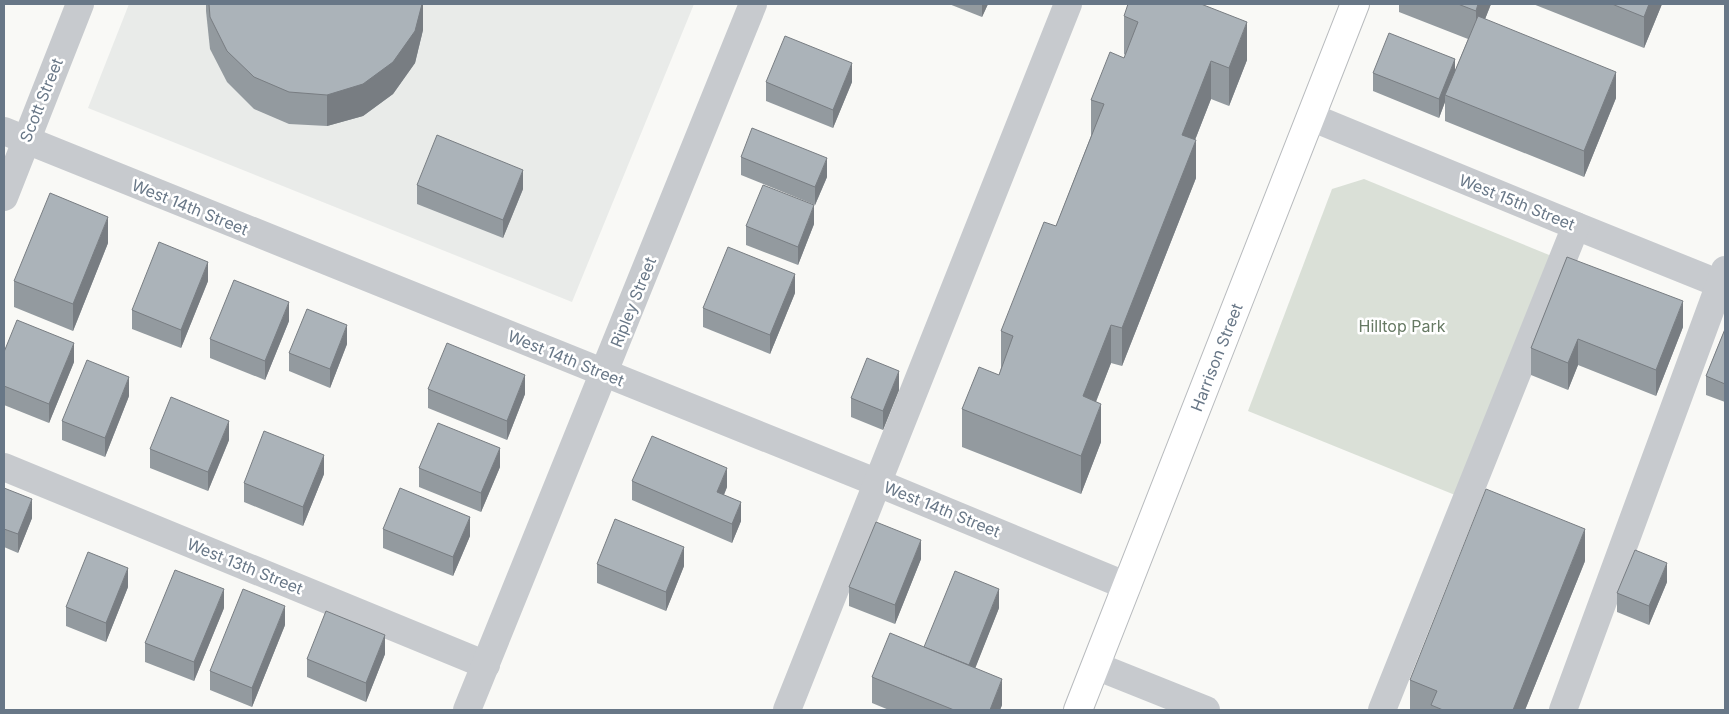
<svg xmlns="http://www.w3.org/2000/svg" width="1729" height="714" viewBox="0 0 1729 714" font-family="Inter,sans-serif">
	<rect width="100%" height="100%" fill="#f9f9f6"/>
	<polygon fill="#e9ebe9" points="129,4 694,4 572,302 88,108"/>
	<polygon fill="#dae0d7" points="1364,179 1554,257 1455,495 1248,411 1332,189"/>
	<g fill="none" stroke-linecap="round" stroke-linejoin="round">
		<defs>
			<g id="highway">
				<path id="s1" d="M1078,710L1355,4"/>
			</g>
		</defs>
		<use href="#highway" stroke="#b8bbbe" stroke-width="30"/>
		<g stroke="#c7cace" stroke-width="28">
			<polyline points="1311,117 1576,226 1725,286"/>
			<polyline points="4,131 878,483 1127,586"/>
			<polyline points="4,197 80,4"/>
			<polyline points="4,467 486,665"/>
			<polyline points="1096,666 1206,710"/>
			<polyline points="467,710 753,4"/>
			<polyline points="787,710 1068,4"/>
			<polyline points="1382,710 1576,226"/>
			<polyline points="1563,710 1725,270"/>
		</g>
		<use href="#highway" stroke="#fff" stroke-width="28"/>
	</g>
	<g fill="#939a9f">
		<polygon points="206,4 423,4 423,30 415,63 393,94 363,116 327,126 289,124 254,109 227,82 210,49 206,11"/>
		<polygon points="949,4 988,4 982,17"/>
		<polygon points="1399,4 1491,4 1485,19 1616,98 1584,177 1445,121 1445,102 1439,118 1373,91 1373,73 1455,71 1468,39 1399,12"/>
		<polygon points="1533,4 1662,4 1644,48"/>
		<polygon points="1124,16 1247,60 1229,106 1211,99 1195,140 1196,178 1122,366 1111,363 1096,402 1101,442 1081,494 962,447 962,409 999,375 1001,368 1001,331 1056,226 1091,136 1091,100 1124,58 1125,55 1124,54"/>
		<polygon points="766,82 852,82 833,128 766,101"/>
		<polygon points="741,157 827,177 815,205 741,175"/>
		<polygon points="417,185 523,189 503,238 417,204"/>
		<polygon points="814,224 798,265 746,245 746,226"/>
		<polygon points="108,243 73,331 14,307 14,281"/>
		<polygon points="1567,257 1683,327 1656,396 1578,365 1568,390 1531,375 1531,348"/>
		<polygon points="208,281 181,348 132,329 132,310"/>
		<polygon points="795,293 770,354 703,327 703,308"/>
		<polygon points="289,321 265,380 210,358 210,339"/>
		<polygon points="1725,329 1725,402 1706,395 1706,376"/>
		<polygon points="347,344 330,388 289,371 289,353"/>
		<polygon points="4,352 74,362 49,423 4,405"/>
		<polygon points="428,389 525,394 507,440 428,408"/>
		<polygon points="899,390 883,430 851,417 851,398"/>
		<polygon points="129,396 105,457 62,440 62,421"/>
		<polygon points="229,440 208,491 150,468 150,449"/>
		<polygon points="500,467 481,512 419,487 419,468"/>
		<polygon points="324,474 303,526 244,502 244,483"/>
		<polygon points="632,481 727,487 724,495 741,521 732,543 632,500"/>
		<polygon points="4,488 32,518 18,553 4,547"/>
		<polygon points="383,529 470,536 453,576 383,548"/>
		<polygon points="921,559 895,624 849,606 849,587"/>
		<polygon points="1585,561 1525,710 1410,710 1410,680"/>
		<polygon points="597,564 684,566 666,611 597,583"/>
		<polygon points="1667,582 1649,625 1617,612 1617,593"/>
		<polygon points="128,587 106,642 66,626 66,607"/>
		<polygon points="224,608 194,681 145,662 145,643"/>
		<polygon points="999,608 975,668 1002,705 1000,710 889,710 872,703 872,677 924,647"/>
		<polygon points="285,625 252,707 210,690 210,671"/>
		<polygon points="385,654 366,702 307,677 307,659"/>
	</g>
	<g fill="#787d82">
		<polygon points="422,4 423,4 423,30 415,63 393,94 363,116 327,126 327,95"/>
		<polygon points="982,4 988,4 982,17"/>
		<polygon points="1478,4 1491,4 1476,42 1476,11"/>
		<polygon points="1649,4 1662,4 1644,48 1644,17"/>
		<polygon points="1247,22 1247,60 1229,106 1229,68"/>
		<polygon points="1455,59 1455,78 1445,95 1445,102 1439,118 1439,99"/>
		<polygon points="1211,61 1211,99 1182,173 1182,135"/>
		<polygon points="852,63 852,82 833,128 833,110"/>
		<polygon points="1616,72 1616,98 1584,177 1584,151"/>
		<polygon points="1196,140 1196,178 1122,366 1122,328"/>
		<polygon points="827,158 827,177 815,205 815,187"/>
		<polygon points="523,170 523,189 503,238 503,220"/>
		<polygon points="814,205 814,224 798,265 798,247"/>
		<polygon points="108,217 108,243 73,331 73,304"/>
		<polygon points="208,262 208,281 181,348 181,330"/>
		<polygon points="795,274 795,293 770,354 770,335"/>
		<polygon points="1683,301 1683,327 1656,396 1656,370"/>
		<polygon points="289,302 289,321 265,380 265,361"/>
		<polygon points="347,325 347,344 330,388 330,369"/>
		<polygon points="1111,325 1111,363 1083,434 1083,396"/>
		<polygon points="1578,339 1578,365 1568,390 1568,363"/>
		<polygon points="74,343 74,362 49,423 49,404"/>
		<polygon points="899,371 899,390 883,430 883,411"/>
		<polygon points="525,375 525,394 507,440 507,421"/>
		<polygon points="129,377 129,396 105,457 105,438"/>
		<polygon points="1101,404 1101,442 1081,494 1081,456"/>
		<polygon points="229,421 229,440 208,491 208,472"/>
		<polygon points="500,448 500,467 481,512 481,493"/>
		<polygon points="324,455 324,474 303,526 303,507"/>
		<polygon points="727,468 727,487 717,511 717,492"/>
		<polygon points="32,499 32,518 18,553 18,534"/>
		<polygon points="741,502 741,521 732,543 732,524"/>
		<polygon points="470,517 470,536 453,576 453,557"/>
		<polygon points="1585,529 1585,561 1525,710 1513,710"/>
		<polygon points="921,540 921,559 895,624 895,605"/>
		<polygon points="684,547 684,566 666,611 666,592"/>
		<polygon points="1667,563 1667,582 1649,625 1649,606"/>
		<polygon points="128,568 128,587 106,642 106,623"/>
		<polygon points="224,589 224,608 194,681 194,662"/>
		<polygon points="999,589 999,608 969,684 969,665"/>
		<polygon points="285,606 285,625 252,707 252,688"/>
		<polygon points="385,635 385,654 366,702 366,683"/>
		<polygon points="1002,679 1002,705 1000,710 990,710"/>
	</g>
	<g fill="#abb3b9" stroke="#787d82">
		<polygon points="209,4 422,4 415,31 393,62 363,84 327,95 289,92 254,77 227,51 210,17"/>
		<polygon points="1128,4 1201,4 1247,22 1229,68 1211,61 1182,135 1196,140 1122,328 1111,325 1083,396 1101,404 1081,456 962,409 979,367 999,375 1013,336 1001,331 1044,222 1056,226 1104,104 1091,100 1110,52 1124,58 1138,22 1124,16"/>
		<polygon points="1458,4 1478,4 1476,11"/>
		<polygon points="1612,4 1649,4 1644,17"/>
		<polygon points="1478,16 1616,72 1584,151 1445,95"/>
		<polygon points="1389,33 1455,59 1439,99 1373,73"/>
		<polygon points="785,36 852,63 833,110 766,82"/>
		<polygon points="752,128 827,158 815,187 741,157"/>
		<polygon points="437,135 523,170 503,220 417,185"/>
		<polygon points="763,185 814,205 798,247 746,226"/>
		<polygon points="50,193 108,217 73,304 14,281"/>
		<polygon points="159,242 208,262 181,330 132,310"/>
		<polygon points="728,247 795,274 770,335 703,308"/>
		<polygon points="1567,257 1683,301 1656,370 1578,339 1568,363 1531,348"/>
		<polygon points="234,280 289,302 265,361 210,339"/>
		<polygon points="307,309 347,325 330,369 289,353"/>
		<polygon points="17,320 74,343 49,404 4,386 4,352"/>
		<polygon points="1725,329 1725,384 1706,376"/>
		<polygon points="447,343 525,375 507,421 428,389"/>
		<polygon points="867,358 899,371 883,411 851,398"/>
		<polygon points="87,360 129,377 105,438 62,421"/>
		<polygon points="171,397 229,421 208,472 150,449"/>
		<polygon points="438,423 500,448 481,493 419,468"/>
		<polygon points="264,431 324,455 303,507 244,483"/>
		<polygon points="652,436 727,468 717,492 741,502 732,524 632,481"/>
		<polygon points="4,488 32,499 18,534 4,529"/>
		<polygon points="400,488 470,517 453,557 383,529"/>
		<polygon points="1486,489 1585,529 1513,710 1443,710 1431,705 1437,691 1410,680"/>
		<polygon points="615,519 684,547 666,592 597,564"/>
		<polygon points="876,522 921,540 895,605 849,587"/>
		<polygon points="1635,550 1667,563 1649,606 1617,593"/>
		<polygon points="88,552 128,568 106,623 66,607"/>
		<polygon points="175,570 224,589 194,662 145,643"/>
		<polygon points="955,571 999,589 969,665 924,647"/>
		<polygon points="243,589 285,606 252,688 210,671"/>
		<polygon points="326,611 385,635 366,683 307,659"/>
		<polygon points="890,633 1002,679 990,710 954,710 872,677"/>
	</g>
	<g text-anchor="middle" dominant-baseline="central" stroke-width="5" stroke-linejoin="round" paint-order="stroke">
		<g font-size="16" fill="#687787" stroke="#fff">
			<text transform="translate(41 100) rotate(-68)">Scott Street</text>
			<text transform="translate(1517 202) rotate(22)">West 15th Street</text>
			<text transform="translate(190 207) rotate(22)">West 14th Street</text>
			<text transform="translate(633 302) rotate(-68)">Ripley Street</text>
			<text stroke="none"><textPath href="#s1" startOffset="379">Harrison Street</textPath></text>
			<text transform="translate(566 358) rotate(22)">West 14th Street</text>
			<text transform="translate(942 509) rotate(22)">West 14th Street</text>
			<text transform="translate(245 566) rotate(22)">West 13th Street</text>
		</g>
		<g font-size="16" fill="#667963" stroke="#fff">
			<text x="1402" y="326">Hilltop Park</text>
		</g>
	</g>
	<rect width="1729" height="714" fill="none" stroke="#687787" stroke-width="10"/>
</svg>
